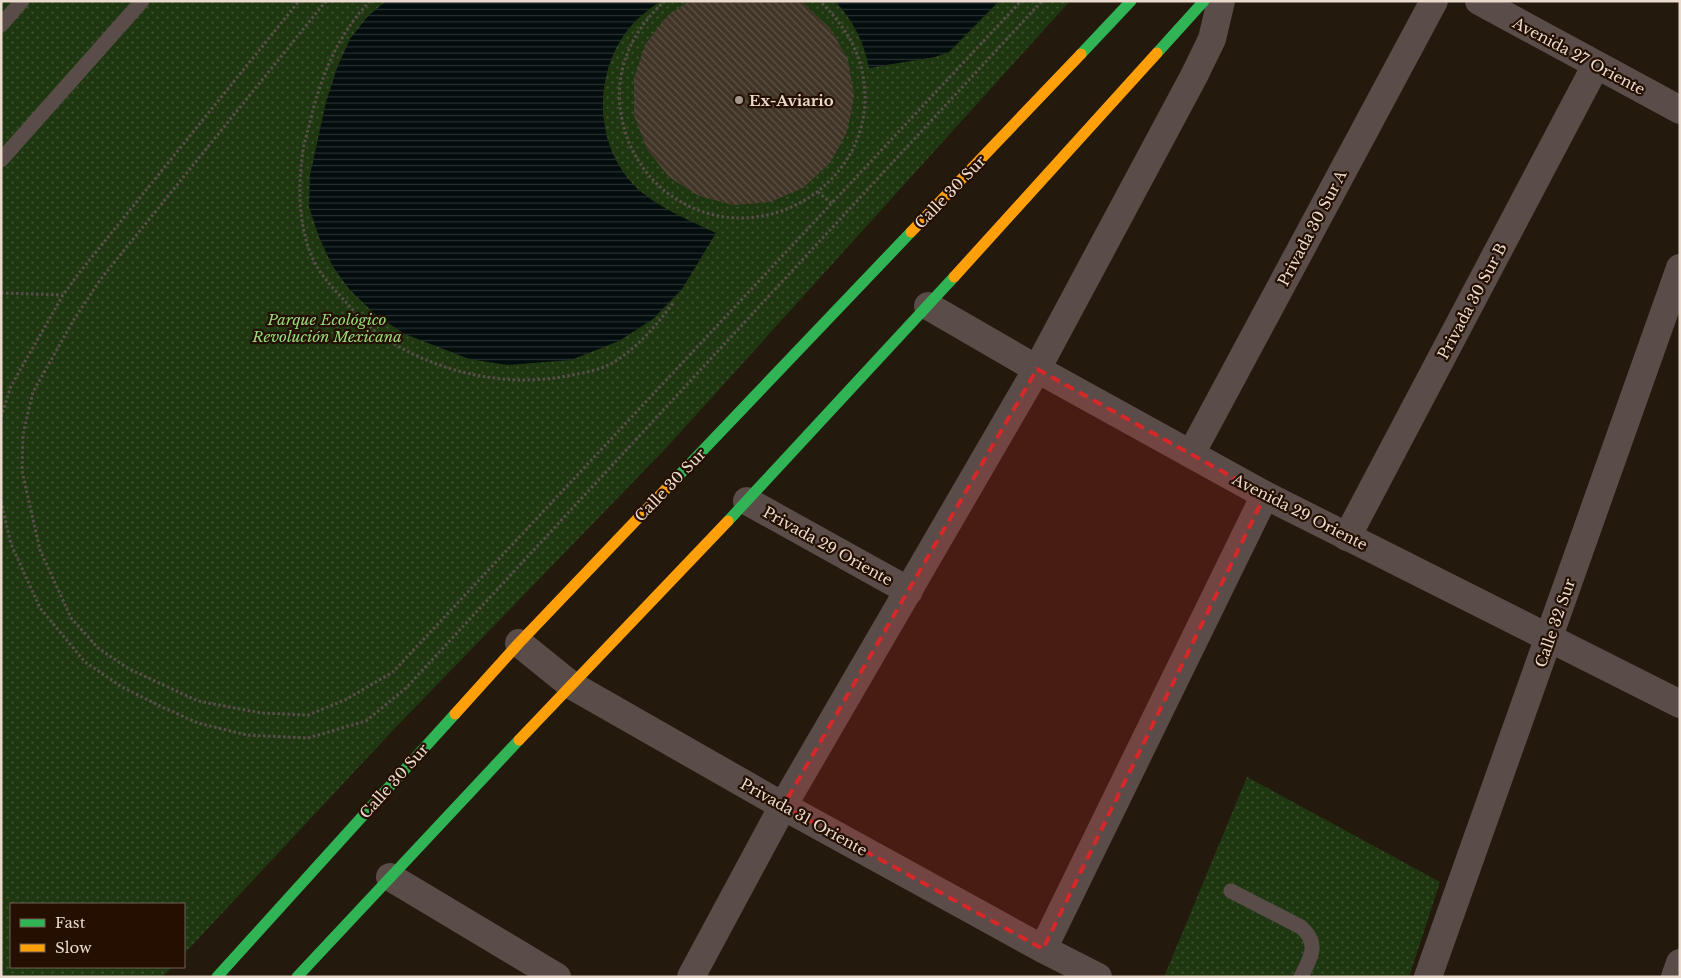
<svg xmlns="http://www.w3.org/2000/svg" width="1681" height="978" viewBox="0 0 1681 978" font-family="'Libre Baskerville',serif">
	<defs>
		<pattern id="grass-dots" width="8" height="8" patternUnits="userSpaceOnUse" patternTransform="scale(1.25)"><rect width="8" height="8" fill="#1f3710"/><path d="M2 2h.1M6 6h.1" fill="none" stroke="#405332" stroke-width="1.8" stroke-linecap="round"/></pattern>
		<pattern id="water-rules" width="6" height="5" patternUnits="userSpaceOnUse" patternTransform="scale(1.25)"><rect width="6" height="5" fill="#030d0e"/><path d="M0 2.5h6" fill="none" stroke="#283030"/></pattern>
		<pattern id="building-back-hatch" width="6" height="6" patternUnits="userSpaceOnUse" patternTransform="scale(1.25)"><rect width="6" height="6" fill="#413527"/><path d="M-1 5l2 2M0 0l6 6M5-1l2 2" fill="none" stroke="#5c5245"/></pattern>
	</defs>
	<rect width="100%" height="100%" fill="#24190d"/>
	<g fill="url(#grass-dots)">
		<polygon points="1,1 1070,1 667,447 397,726 184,954 184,904 11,904 11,967 172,967 162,977 1,977"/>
		<polygon points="1247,777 1440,882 1409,977 1164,977"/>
	</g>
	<g fill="url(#water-rules)">
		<path d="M386,1H660C647,11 633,21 624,35C592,82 596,151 639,190C661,209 689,220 716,233L682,289L653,319L619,341L571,360L507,365L469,359L405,334L376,315L349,289L332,265L319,237L309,207L310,175L326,102L337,68L350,39L368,16Z"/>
		<path d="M835,1H999L949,52L935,57L869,68C864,41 853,21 835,1Z"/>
	</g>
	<polygon fill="url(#building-back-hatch)" points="689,1 798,1 803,3 830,28 848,60 854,96 847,132 830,163 803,188 770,202 734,205 699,196 669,177 647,149 634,115 634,79 645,45 667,16"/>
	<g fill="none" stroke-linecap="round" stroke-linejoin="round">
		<g stroke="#584e49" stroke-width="3" stroke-dasharray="2.5 2.5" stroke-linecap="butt">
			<polyline points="326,1 100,280 73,321 33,392 23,434 22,471 40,550 71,618 98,648 129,669 198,701 261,713 308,715 345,700 393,672 1021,1"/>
			<path d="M370,1C337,36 321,76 310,122C307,134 303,146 302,158C298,191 299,229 313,259C320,275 333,288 345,301C355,313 367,326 380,335C435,372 503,388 567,376C583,373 601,370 614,362C638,347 656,326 673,303"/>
			<path d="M665,1C631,31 612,74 622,119C628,149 643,173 666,192C687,208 713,218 740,218C816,218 880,149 862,71C856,43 840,21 820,1"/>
			<polyline points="818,192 831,203"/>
			<polyline points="1,293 63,295"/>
			<polyline points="1,417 11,386 63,295 79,273 299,1"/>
			<polyline points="1,501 11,544 40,608 85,662 122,687 162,707 198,723 247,735 308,738 366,721 406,688 1042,1"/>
		</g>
		<g stroke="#594c49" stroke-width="15">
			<polyline points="1,25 22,1"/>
			<polyline points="1,160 142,1"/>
			<path d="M1231,891L1301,927C1320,944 1311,957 1301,977"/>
		</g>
		<g stroke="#594c49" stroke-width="28">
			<polyline points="1479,1 1680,110"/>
			<polyline points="928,306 1037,369 1265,495 1680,704"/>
			<polyline points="1191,454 1434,1"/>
			<polyline points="747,501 909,591"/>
			<polyline points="1347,537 1596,65"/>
			<polyline points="519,643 571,685 783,806 1043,949 1098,977"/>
			<polyline points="390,877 557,977"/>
			<polyline points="1043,949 1265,495"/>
			<polyline points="691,977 783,806 1037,369 1194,76 1212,39 1221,1"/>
			<polyline points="1428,977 1680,268"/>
			<polyline points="1675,977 1680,963"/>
		</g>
		<g stroke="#30b455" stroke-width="11">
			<polyline points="1157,53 1204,1"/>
			<polyline points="1081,54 1131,1"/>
			<polyline points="665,490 911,232"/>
			<polyline points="728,521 954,277"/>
			<polyline points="217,977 455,714"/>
			<polyline points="297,977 519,740"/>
		</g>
		<g stroke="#ff9f0a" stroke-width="11">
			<polyline points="911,232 1081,54"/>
			<polyline points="954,277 1157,53"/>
			<polyline points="455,714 519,643 665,490"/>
			<polyline points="519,740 728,521"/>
		</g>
	</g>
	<path fill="#d62828" fill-opacity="0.2" stroke="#d62828" stroke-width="4" stroke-dasharray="10 6" stroke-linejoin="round" d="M1037,369L1265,495L1043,949L783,806Z"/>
	<circle fill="#a4968a" stroke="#240f00" stroke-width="2" cx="739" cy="100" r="5"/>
	<g text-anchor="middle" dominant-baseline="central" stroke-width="4.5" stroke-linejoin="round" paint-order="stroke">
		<g font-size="15" fill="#e9dacd" stroke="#240f00">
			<text transform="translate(1579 56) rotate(28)">Avenida 27 Oriente</text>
			<text transform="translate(950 192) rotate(-46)">Calle 30 Sur</text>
			<text transform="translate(1312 228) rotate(-62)">Privada 30 Sur A</text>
			<text transform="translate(1472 301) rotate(-62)">Privada 30 Sur B</text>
			<text transform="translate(670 485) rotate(-46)">Calle 30 Sur</text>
			<text transform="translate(1300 512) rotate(27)">Avenida 29 Oriente</text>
			<text transform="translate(828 546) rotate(29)">Privada 29 Oriente</text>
			<text transform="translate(1555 623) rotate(-71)">Calle 32 Sur</text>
			<text transform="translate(394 781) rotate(-48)">Calle 30 Sur</text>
			<text transform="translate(804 817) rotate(29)">Privada 31 Oriente</text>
		</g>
		<g font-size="15" font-weight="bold" fill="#e9dacd" stroke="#240f00" text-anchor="start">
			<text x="749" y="100">Ex-Aviario</text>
		</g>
		<g font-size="15" font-style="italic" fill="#96db7b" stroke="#240f00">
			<text x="327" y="319">Parque Ecológico<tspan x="327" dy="17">Revolución Mexicana</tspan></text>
		</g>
	</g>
	<rect width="1681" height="978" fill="none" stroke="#e9dacd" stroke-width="5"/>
	<rect x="10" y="903" width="175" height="65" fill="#240f00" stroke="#736052"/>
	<rect x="20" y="919" width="25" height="8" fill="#30b455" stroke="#736052"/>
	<text x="55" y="928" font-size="15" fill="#e9dacd">Fast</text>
	<rect x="20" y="944" width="25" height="8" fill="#ff9f0a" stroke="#736052"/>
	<text x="55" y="953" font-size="15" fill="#e9dacd">Slow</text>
</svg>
